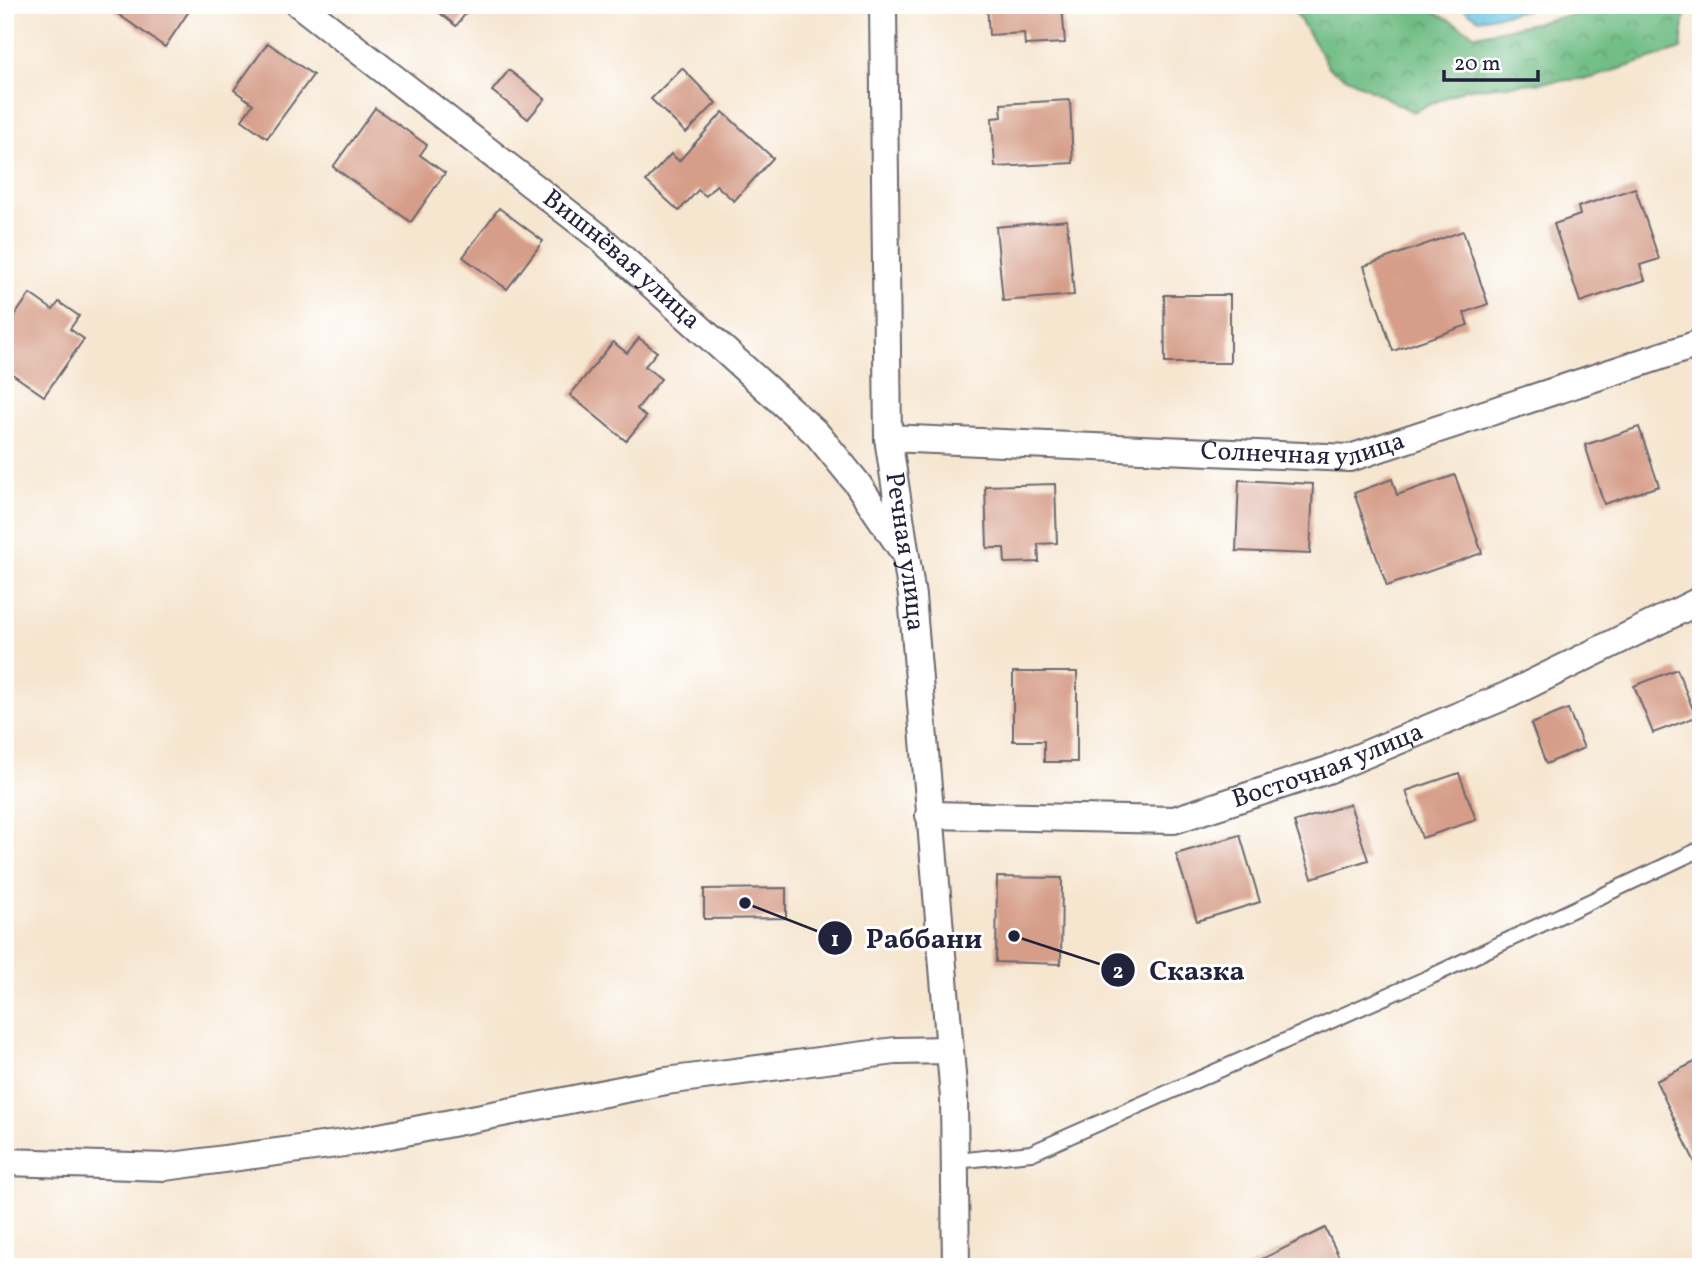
<svg xmlns="http://www.w3.org/2000/svg" width="1706" height="1272" viewBox="0 0 1706 1272" font-family="Vollkorn,serif">
	<defs>
		<pattern id="forest-crowns" width="20" height="18" patternUnits="userSpaceOnUse" patternTransform="scale(1.75)"><rect width="20" height="18" fill="#71bd85"/><path d="M2 6a3 3 0 1 1 6 0M12 15a3 3 0 1 1 6 0" fill="none" stroke="#5c996e"/></pattern>
		<pattern id="water-ripples" width="26" height="14" patternUnits="userSpaceOnUse" patternTransform="scale(1.75)"><rect width="26" height="14" fill="#5dbfdc"/><path d="M2 4q2-2 4 0t4 0M15 11q2-2 4 0t4 0" fill="none" stroke="#4c9bb4"/></pattern>
	</defs>
	<rect width="100%" height="100%" fill="#fff"/>
	<filter id="ink" filterUnits="userSpaceOnUse"><feTurbulence type="fractalNoise" baseFrequency=".0143" numOctaves="2"/><feDisplacementMap in="SourceGraphic" scale="14" xChannelSelector="R" yChannelSelector="G"/><feConvolveMatrix kernelMatrix="1 2 1 2 8 2 1 2 1" color-interpolation-filters="sRGB"/></filter>
	<filter id="wash" filterUnits="userSpaceOnUse"><feTurbulence type="fractalNoise" baseFrequency=".00686" numOctaves="4" result="noise"/><feDisplacementMap in="SourceGraphic" scale="28" xChannelSelector="R" yChannelSelector="G"/><feGaussianBlur stdDeviation="1.57" result="paint"/><feColorMatrix in="noise" values="0 0 0 0 0 0 0 0 0 0 0 0 0 0 0 0 0 1.4 0 .05"/><feComposite in="paint" operator="in"/></filter>
	<g filter="url(#wash)">
		<rect width="100%" height="100%" fill="#f6e6d0"/>
		<polygon fill="url(#forest-crowns)" stroke="#4a7060" stroke-width="2" points="1291,5 1423,5 1476,35 1605,8 1608,5 1686,5 1681,49 1592,78 1465,89 1413,112 1330,69"/>
		<polygon fill="url(#water-ripples)" stroke="#40708c" stroke-width="2" points="1458,5 1556,5 1479,19"/>
		<g id="blocks">
			<g fill="#d69e89">
				<polygon points="119,5 193,5 165,47 115,12"/>
				<polygon points="430,5 472,5 456,26"/>
				<polygon points="987,5 1062,5 1065,43 1025,45 1024,33 989,35"/>
				<polygon points="268,43 313,75 267,138 242,120 253,104 234,90"/>
				<polygon points="682,68 716,103 686,133 651,99"/>
				<polygon points="509,70 545,99 528,119 492,91"/>
				<polygon points="1070,100 1073,163 995,167 992,118 1002,117 1001,104"/>
				<polygon points="375,108 427,145 420,155 445,173 411,222 333,167"/>
				<polygon points="723,112 773,158 734,201 716,185 706,196 698,190 679,211 646,181 671,154 679,161"/>
				<polygon points="1635,188 1659,259 1640,265 1645,280 1580,302 1554,224 1580,215 1578,207"/>
				<polygon points="499,208 543,241 507,289 463,257"/>
				<polygon points="1067,220 1074,295 1003,301 996,227"/>
				<polygon points="1463,231 1488,304 1464,313 1468,325 1393,351 1364,266"/>
				<polygon points="30,294 53,310 59,302 79,316 70,329 84,339 44,396 5,369 5,329"/>
				<polygon points="1164,295 1230,295 1230,363 1165,363"/>
				<polygon points="639,338 657,352 645,366 661,379 637,409 646,417 626,441 570,395 613,342 627,353"/>
				<polygon points="1639,427 1659,486 1604,504 1585,445"/>
				<polygon points="1455,475 1482,553 1387,586 1354,493 1392,479 1397,495"/>
				<polygon points="1239,480 1313,484 1310,554 1236,551"/>
				<polygon points="1055,484 1057,543 1038,544 1039,562 1005,563 1004,548 987,548 985,486"/>
				<polygon points="1677,669 1696,717 1653,733 1634,686"/>
				<polygon points="1013,672 1077,672 1077,762 1044,762 1044,741 1013,741"/>
				<polygon points="1568,709 1584,748 1546,764 1531,724"/>
				<polygon points="1459,773 1476,820 1422,838 1406,791"/>
				<polygon points="1350,804 1368,860 1312,878 1294,822"/>
				<polygon points="1240,835 1260,902 1197,921 1176,854"/>
				<polygon points="997,877 1062,878 1061,964 996,962"/>
				<polygon points="786,888 786,918 704,919 704,889"/>
				<polygon points="1701,1059 1701,1175 1656,1081"/>
				<polygon points="1325,1228 1344,1267 1246,1267"/>
			</g>
		</g>
	</g>
	<g filter="url(#ink)">
		<use href="#blocks" fill-opacity="0" stroke="#6c676f" stroke-width="2"/>
		<g fill="none" stroke-linecap="round" stroke-linejoin="round">
			<defs>
				<polyline id="service" points="957,1161 1031,1153 1430,977 1701,849"/>
				<g id="minor">
					<path id="s1" d="M300,5L599,237L817,434L857,483L901,548"/>
					<path id="s2" d="M883,5L888,438L912,596L954,1098L956,1267"/>
					<path id="s3" d="M888,438L1350,458L1701,343"/>
					<path id="s4" d="M929,815L1174,820L1328,770L1508,695L1701,600"/>
					<polyline points="5,1162 165,1167 359,1141 666,1081 895,1051 949,1050"/>
				</g>
			</defs>
			<use href="#service" stroke="#6c676f" stroke-width="18"/>
			<use href="#minor" stroke="#6c676f" stroke-width="30"/>
			<use href="#service" stroke="#fff" stroke-width="14"/>
			<use href="#minor" stroke="#fff" stroke-width="26"/>
		</g>
	</g>
	<g text-anchor="middle" dominant-baseline="central" stroke-width="6" stroke-linejoin="round" paint-order="stroke">
		<g font-size="26" fill="#22223b" stroke="#fff">
			<text stroke="none"><textPath href="#s1" startOffset="410">Вишнёвая улица</textPath></text>
			<text stroke="none"><textPath href="#s3" startOffset="416">Солнечная улица</textPath></text>
			<text stroke="none"><textPath href="#s2" startOffset="548">Речная улица</textPath></text>
			<text stroke="none"><textPath href="#s4" startOffset="408">Восточная улица</textPath></text>
		</g>
	</g>
	<path fill="none" stroke="#22223b" stroke-width="2.5" d="M745 903L835 938M1014 936L1118 970"/>
	<g fill="#22223b" stroke="#fff" stroke-width="2.5">
		<circle cx="745" cy="903" r="7"/>
		<circle cx="1014" cy="936" r="7"/>
		<circle cx="835" cy="938" r="18"/>
		<circle cx="1118" cy="970" r="18"/>
	</g>
	<g font-size="21" text-anchor="middle" font-weight="bold" fill="#fff">
		<text x="835" y="946">1</text>
		<text x="1118" y="978">2</text>
	</g>
	<g font-size="28" text-anchor="middle" font-weight="bold" fill="#22223b" stroke="#fff" stroke-width="6" stroke-linejoin="round" paint-order="stroke">
		<text x="924" y="948">Раббани</text>
		<text x="1197" y="980">Сказка</text>
	</g>
	<rect width="1706" height="1272" fill="none" stroke="#fff" stroke-width="28"/>
	<path d="M1444 70v10h94v-10" fill="none" stroke="#22223b" stroke-width="3.5"/>
	<text x="1454" y="70" font-size="21" fill="#22223b" stroke="#ffffff" stroke-width="5" paint-order="stroke">20 m</text>
</svg>
